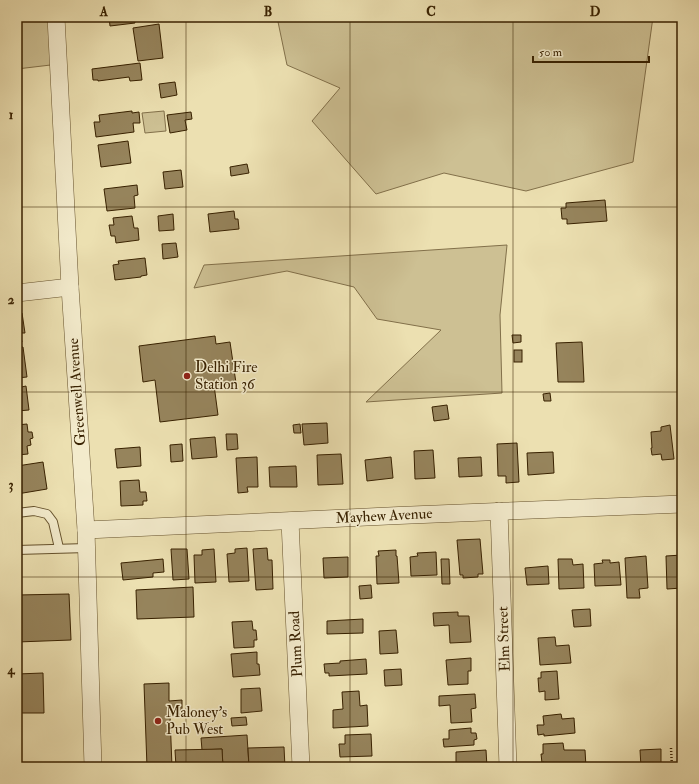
<svg xmlns="http://www.w3.org/2000/svg" width="699" height="784" viewBox="0 0 699 784" font-family="'IM FELL Double Pica',serif">
	<rect width="100%" height="100%" fill="#ece0b1"/>
	<filter id="stains"><feTurbulence type="fractalNoise" baseFrequency=".005" numOctaves="4"/><feColorMatrix values="0 0 0 0 .2 0 0 0 0 .09 0 0 0 0 .02 0 0 0 .5 -.17"/></filter>
	<radialGradient id="worn" r=".72"><stop offset=".6" stop-color="#630" stop-opacity="0"/><stop offset="1" stop-color="#630" stop-opacity=".3"/></radialGradient>
	<g fill="#cdc093" stroke="#82704a">
		<polygon points="17,17 56,17 59,64 17,69"/>
		<polygon points="277,17 653,17 633,162 526,191 444,173 376,194 312,121 340,88 287,65"/>
		<polygon points="164,111 166,131 145,133 142,113"/>
		<polygon points="507,245 500,315 502,393 366,402 441,330 377,319 354,287 287,271 194,288 204,265"/>
	</g>
	<g fill="#96845c" stroke="#382100">
		<polygon points="109,17 134,17 135,23 110,26"/>
		<polygon points="154,17 178,17 178,18 155,20"/>
		<polygon points="159,24 163,58 138,61 133,28"/>
		<polygon points="140,63 142,80 130,81 129,77 98,81 98,80 93,80 92,69"/>
		<polygon points="175,82 177,95 161,98 159,84"/>
		<polygon points="132,111 132,113 139,112 140,123 133,123 134,132 96,137 94,122 100,122 99,115"/>
		<polygon points="191,112 192,119 185,120 187,130 170,133 167,115"/>
		<polygon points="128,141 131,163 101,167 98,145"/>
		<polygon points="247,164 249,173 231,176 230,167"/>
		<polygon points="181,170 183,187 165,189 163,172"/>
		<polygon points="137,185 138,195 134,196 135,208 107,211 104,189"/>
		<polygon points="605,200 607,221 567,224 567,219 562,219 561,208 566,208 566,203"/>
		<polygon points="234,211 235,219 238,219 239,229 210,232 208,214"/>
		<polygon points="173,214 174,230 159,231 158,216"/>
		<polygon points="132,216 134,228 138,228 139,240 116,243 115,236 111,236 109,225 114,225 113,218"/>
		<polygon points="176,243 178,257 163,259 162,244"/>
		<polygon points="145,258 147,275 141,276 141,277 115,280 113,265 119,264 118,261"/>
		<polygon points="17,313 19,313 19,314 22,313 25,333 20,333 22,342 17,343"/>
		<polygon points="512,335 521,335 521,342 513,343"/>
		<polygon points="215,336 216,344 230,342 236,383 214,385 218,415 160,422 155,380 143,382 139,346"/>
		<polygon points="582,342 584,382 558,382 556,343"/>
		<polygon points="23,347 27,377 17,378 17,348"/>
		<rect x="514" y="350" width="8" height="12"/>
		<polygon points="26,386 29,410 17,411 17,388"/>
		<polygon points="550,393 551,401 544,401 543,394"/>
		<polygon points="447,405 449,419 434,421 432,407"/>
		<polygon points="327,423 328,443 304,445 302,424"/>
		<polygon points="27,424 28,432 32,432 33,438 30,439 31,445 27,446 28,454 17,455 17,425"/>
		<polygon points="300,424 301,433 294,433 293,425"/>
		<polygon points="670,425 674,459 662,460 661,454 652,455 651,448 652,448 651,432 661,431 661,427"/>
		<polygon points="226,434 237,434 238,449 227,450"/>
		<polygon points="215,437 217,457 192,459 190,439"/>
		<polygon points="517,443 519,482 506,483 506,476 498,476 497,444"/>
		<polygon points="182,444 183,461 171,462 170,445"/>
		<polygon points="140,447 141,466 117,468 115,449"/>
		<polygon points="433,450 435,478 415,479 414,451"/>
		<polygon points="553,452 554,473 528,475 527,453"/>
		<polygon points="341,454 343,484 318,485 317,455"/>
		<polygon points="257,457 258,487 247,487 248,492 238,493 236,458"/>
		<polygon points="391,457 393,478 367,481 365,460"/>
		<polygon points="481,457 482,476 459,477 458,458"/>
		<polygon points="43,462 47,489 17,494 17,466"/>
		<polygon points="296,466 297,487 270,487 269,467"/>
		<polygon points="139,480 140,492 146,492 147,501 143,501 143,505 121,506 120,481"/>
		<polygon points="480,539 483,574 478,574 478,577 463,578 463,575 460,575 457,540"/>
		<polygon points="247,548 249,581 229,582 227,554 235,553 235,549"/>
		<polygon points="267,548 268,560 272,560 273,589 256,590 253,549"/>
		<polygon points="171,549 187,549 189,579 173,580"/>
		<polygon points="214,549 216,582 195,583 194,555 202,555 202,550"/>
		<polygon points="396,550 396,556 397,556 399,583 377,584 376,556 379,556 378,551"/>
		<polygon points="436,552 437,575 411,576 410,557 418,556 417,553"/>
		<polygon points="682,555 682,588 667,589 666,556"/>
		<polygon points="646,556 648,588 639,589 640,598 627,598 625,558"/>
		<polygon points="348,557 348,577 324,578 323,558"/>
		<polygon points="163,559 164,572 153,573 153,577 123,580 121,563"/>
		<polygon points="441,559 449,559 450,584 442,584"/>
		<polygon points="558,559 572,559 573,565 583,564 584,588 559,589"/>
		<polygon points="602,560 610,560 610,563 619,562 621,585 595,586 594,564 603,563"/>
		<polygon points="548,566 549,584 527,585 525,568"/>
		<polygon points="371,585 372,598 360,599 359,586"/>
		<polygon points="193,587 194,617 137,619 136,590"/>
		<polygon points="69,594 71,640 17,642 17,595"/>
		<polygon points="590,609 591,626 574,627 572,610"/>
		<polygon points="458,612 458,616 469,616 471,642 450,643 449,625 434,626 433,613"/>
		<polygon points="363,619 363,633 327,634 327,621"/>
		<polygon points="252,621 253,630 256,630 257,640 254,640 254,647 234,648 232,622"/>
		<polygon points="396,630 398,653 380,654 379,631"/>
		<polygon points="555,637 556,646 569,645 571,663 540,665 538,638"/>
		<polygon points="257,652 257,664 259,664 260,675 233,677 231,654"/>
		<polygon points="471,658 471,671 468,671 468,684 448,685 446,660"/>
		<polygon points="366,659 367,674 329,676 329,673 325,673 324,664 340,663 340,661"/>
		<polygon points="401,669 402,685 385,686 384,670"/>
		<polygon points="557,671 559,699 545,700 545,691 539,692 538,678 541,678 541,672"/>
		<polygon points="43,673 44,713 17,713 17,674"/>
		<polygon points="169,683 169,701 182,700 182,715 170,715 172,767 147,767 144,684"/>
		<polygon points="260,688 262,711 241,713 241,689"/>
		<polygon points="359,691 360,706 367,705 368,726 333,728 333,710 343,709 342,692"/>
		<polygon points="475,694 476,708 471,709 472,722 451,723 450,705 439,706 439,696"/>
		<polygon points="561,714 562,719 574,718 575,733 544,736 544,734 538,735 537,725 544,725 543,716"/>
		<polygon points="246,717 247,725 232,726 231,718"/>
		<polygon points="471,728 471,733 476,733 477,739 474,740 474,745 444,747 443,739 449,739 449,730"/>
		<polygon points="371,734 372,756 340,757 339,744 345,744 345,735"/>
		<polygon points="247,735 249,767 223,767 222,749 202,750 201,738"/>
		<polygon points="563,743 564,750 585,750 586,767 545,767 544,762 542,763 541,754 543,754 543,744"/>
		<polygon points="284,747 285,767 249,767 248,748"/>
		<polygon points="222,749 223,767 176,767 175,750"/>
		<polygon points="661,749 661,767 641,767 640,750"/>
		<polygon points="486,750 487,767 456,767 456,752"/>
	</g>
	<g fill="none" stroke-linecap="round" stroke-linejoin="round">
		<defs>
			<g id="service">
				<polyline points="17,513 34,511 47,514 53,522 59,548"/>
				<polyline points="17,550 87,548"/>
			</g>
			<g id="minor">
				<polyline points="56,17 70,287 86,530 93,767"/>
				<polyline points="17,293 70,287"/>
				<polyline points="499,511 508,767"/>
				<polyline points="290,521 301,767"/>
				<path d="M86,530C285,521 483,511 682,504"/>
			</g>
		</defs>
		<use href="#service" stroke="#65512c" stroke-width="10"/>
		<use href="#minor" stroke="#65512c" stroke-width="18"/>
		<polyline stroke="#382100" stroke-width="2.5" stroke-dasharray="1 2" stroke-linecap="butt" points="671,748 672,767"/>
		<use href="#service" stroke="#f3ebcc" stroke-width="8"/>
		<use href="#minor" stroke="#f3ebcc" stroke-width="17"/>
	</g>
	<path fill="none" stroke="#382100" stroke-width="1" stroke-opacity="0.55" d="M186,17V767M350,17V767M513,17V767M17,207H682M17,392H682M17,577H682"/>
	<g fill="#8f2418" stroke="#f3ebcc" stroke-width="1.5">
		<circle cx="187" cy="376" r="4"/>
		<circle cx="158" cy="721" r="4"/>
	</g>
	<g text-anchor="middle" dominant-baseline="central" stroke-width="3" stroke-linejoin="round" paint-order="stroke">
		<g font-size="15" fill="#382100" stroke="#f3ebcc" text-anchor="start">
			<text x="195" y="367">Delhi Fire<tspan x="195" dy="17">Station 36</tspan></text>
			<text x="166" y="712">Maloney's<tspan x="166" dy="17">Pub West</tspan></text>
		</g>
		<g font-size="15" fill="#382100" stroke="#f3ebcc">
			<text transform="translate(77 392) rotate(-94)">Greenwell Avenue</text>
			<text transform="translate(384 516) rotate(-3)">Mayhew Avenue</text>
			<text transform="translate(504 639) rotate(-92)">Elm Street</text>
			<text transform="translate(296 644) rotate(-93)">Plum Road</text>
		</g>
	</g>
	<rect width="699" height="784" fill="none" stroke="#ece0b1" stroke-width="44"/>
	<path d="M533 56v6h116v-6" fill="none" stroke="#382100" stroke-width="2"/>
	<text x="539" y="56" font-size="12" fill="#382100" stroke="#f3ebcc" stroke-width="3" paint-order="stroke">50 m</text>
	<rect x="22" y="22" width="655" height="740" fill="none" stroke="#382100" stroke-width="1.5"/>
	<g font-size="13" text-anchor="middle" font-weight="bold" fill="#382100">
		<text x="104" y="16">A</text>
		<text x="268" y="16">B</text>
		<text x="431" y="16">C</text>
		<text x="595" y="16">D</text>
		<text x="11" y="119">1</text>
		<text x="11" y="304">2</text>
		<text x="11" y="489">3</text>
		<text x="11" y="674">4</text>
	</g>
	<rect width="100%" height="100%" filter="url(#stains)"/>
	<rect width="100%" height="100%" fill="url(#worn)"/>
</svg>
